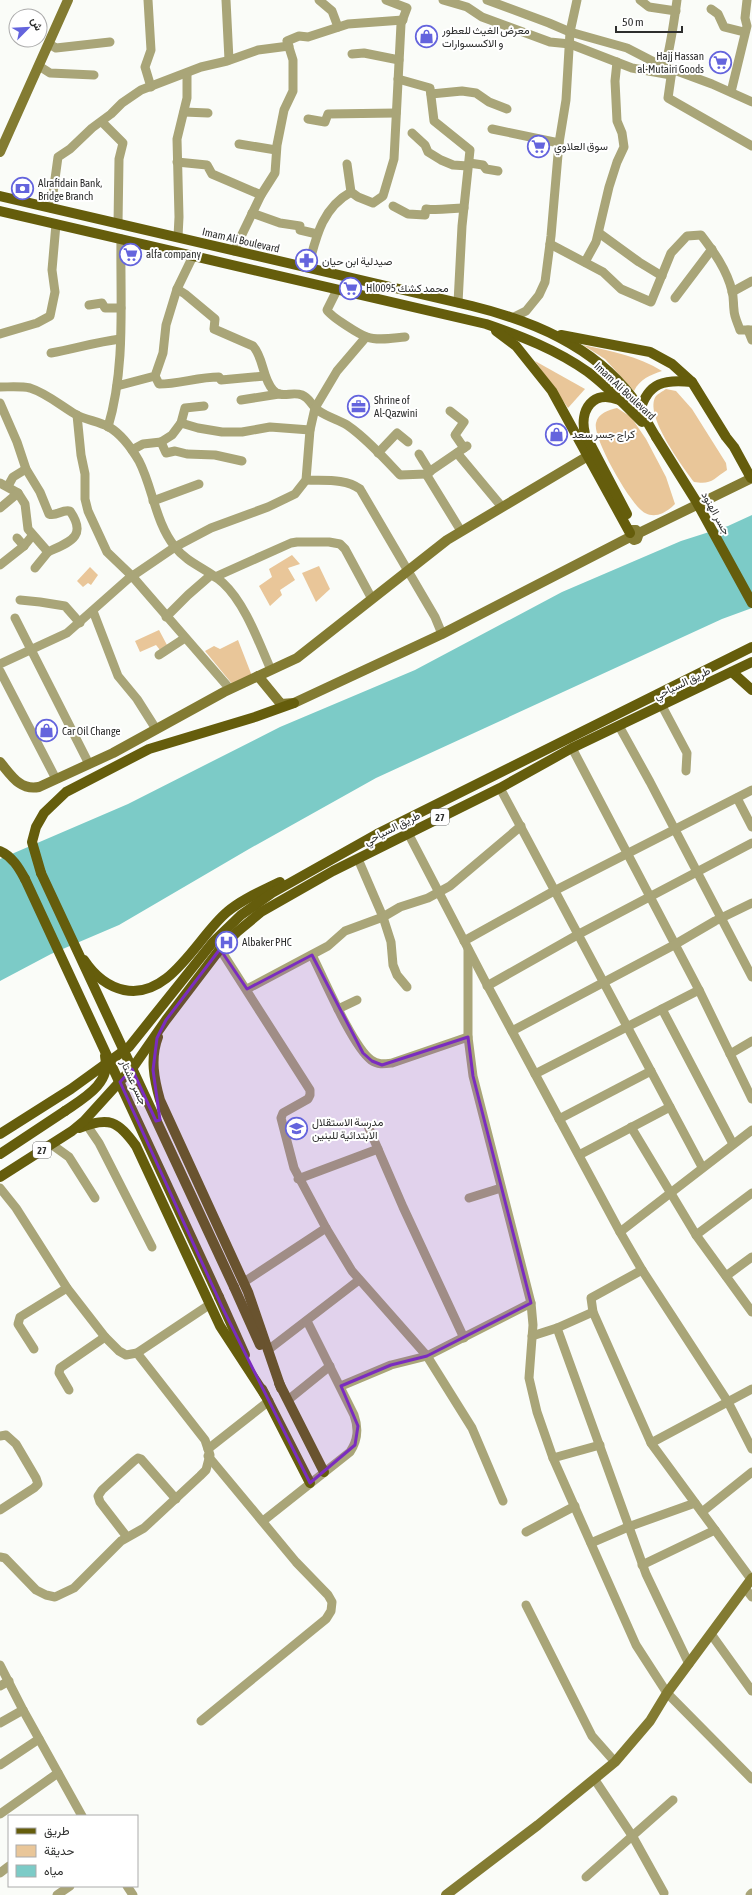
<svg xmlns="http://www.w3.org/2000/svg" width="752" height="1895" viewBox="0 0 752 1895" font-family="'Asap Condensed',Vazirmatn,sans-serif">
	<rect width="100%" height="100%" fill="#fafcf8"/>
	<g fill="#e9c699">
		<path d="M583,345C611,351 638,356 662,371C650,375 640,379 634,391L605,359Z"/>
		<polygon points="535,361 585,389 568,408"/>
		<path d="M666,389L676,391L692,409L726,463L727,470C713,479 712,485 694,482C683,467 643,414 656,396C658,394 663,391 666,389Z"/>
		<path d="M617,408L631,417L646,439L666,477L675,504C667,512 656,519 645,513C631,506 592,437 596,423C598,413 609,410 617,408Z"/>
		<polygon points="292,555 300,564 288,568 295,580 280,590 282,595 270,606 259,586 272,577 269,569"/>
		<polygon points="319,566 330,589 316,602 302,573"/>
		<polygon points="90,567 98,575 91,585 88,583 83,587 77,581"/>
		<polygon points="159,630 167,645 160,650 156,645 140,652 135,641"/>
		<polygon points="238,640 252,676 233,685 205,651 214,646 220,649"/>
	</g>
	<polygon fill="#7ccbc7" points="752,515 752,608 722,619 376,778 249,849 119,925 51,954 0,981 0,859 128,804 280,727 415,670 562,592 681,541 728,526"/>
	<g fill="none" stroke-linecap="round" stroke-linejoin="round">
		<g stroke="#a9a578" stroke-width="9">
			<polyline points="148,0 151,50 145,67 151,87"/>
			<polyline points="226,0 229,60"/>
			<polyline points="319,0 332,11 338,27"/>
			<polyline points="443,0 467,7 482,17 550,42 570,44 632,68 671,75"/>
			<polyline points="487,0 549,23 570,32 627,48 658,64 712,84 752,102"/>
			<polyline points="640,0 649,7 676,11"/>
			<polyline points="711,9 718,14 724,27 744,32"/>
			<polyline points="49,44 56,48 110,42"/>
			<polyline points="352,54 364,53 399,60"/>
			<polyline points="39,66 50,73 94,75"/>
			<path d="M665,66C671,45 674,22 677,0"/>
			<polyline points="672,70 668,98 752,146"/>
			<polyline points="398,79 430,88 434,121 470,150 462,226 458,303"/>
			<polyline points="731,92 747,26 745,18 747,0"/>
			<polyline points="431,94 462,91 476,93 489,102 507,109"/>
			<polyline points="184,112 208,113"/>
			<polyline points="308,119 325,122 328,114 396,113"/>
			<polyline points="102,122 123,143 119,159 118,224"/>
			<polyline points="492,129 559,143"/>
			<polyline points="412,133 425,145 428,152 441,160 453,165 468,166"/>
			<polyline points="239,144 276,150"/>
			<polyline points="177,162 207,165 212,174 261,195"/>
			<polyline points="469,163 483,165 486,169 498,171"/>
			<polyline points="347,164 351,192 358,197 373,203 383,196 394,159 401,24 407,8 386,0"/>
			<path d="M393,206L408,214L425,215L426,209C439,211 451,208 464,208"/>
			<polyline points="51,208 58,157 70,149 92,128 111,114 122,103 141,90 201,67 227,61 258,50 289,46"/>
			<polyline points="252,213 280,223 300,226 300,230 317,234"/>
			<polyline points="599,233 639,262 662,276"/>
			<polyline points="178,237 179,217 177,139 187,98 187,73"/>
			<path d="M550,244L603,272L621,289L651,302L671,253L687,236L701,235C714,252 727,270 732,291C734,298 733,303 734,310C734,316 738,324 740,330H752"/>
			<polyline points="234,251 261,195 275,173 277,145 284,110 293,91 293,60 287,41 299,36 308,37 348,24 403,20"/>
			<polyline points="585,262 596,242 609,187 617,162 624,147 622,133 617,121 615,81 617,62"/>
			<path d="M308,268C316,237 322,208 351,192"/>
			<path d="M177,289L185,294L215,319L214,329L253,346C264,358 262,378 273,390C281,399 292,391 302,395C310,398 312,407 319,411C328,417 338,420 347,425C366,438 384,458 400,475L426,474L467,446"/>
			<path d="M337,290L327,310C330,316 360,335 367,337C378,341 393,338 405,337"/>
			<polyline points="732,292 752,281"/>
			<polyline points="675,298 712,249"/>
			<polyline points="89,305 102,303 105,308 121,308"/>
			<polyline points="514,317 526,311 539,295 545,282 551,236 559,143 566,100 570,32 577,0"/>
			<polyline points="748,330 752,340"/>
			<polyline points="0,334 37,323 50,316 55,292 52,270 56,224"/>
			<path d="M51,353C74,349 96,342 120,339"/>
			<path d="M155,376L159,384C179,384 198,377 219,377L221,380L265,376"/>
			<polyline points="117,386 155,376 163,353 166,325 177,289 193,256"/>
			<path d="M0,387C10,387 21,386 30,388C46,393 60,405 75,414C85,420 98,421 109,427C121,434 132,449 139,461C153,488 155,522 175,547C188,564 208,569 223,583C245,603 259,643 271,670"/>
			<polyline points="241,400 279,394"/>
			<path d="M0,403L17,442L26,469L40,492L49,514C56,517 62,509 70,511C88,537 69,542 48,552L28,529L25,504L18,493L0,483"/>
			<polyline points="450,411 464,422 455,435 464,448"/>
			<polyline points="77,415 81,455 85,474 85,499 88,511 107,552 132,576 230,689"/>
			<polyline points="181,423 185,408 204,406"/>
			<path d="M108,427C126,367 120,301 121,239"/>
			<polyline points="161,442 172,435 181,423 198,428 222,432 242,432 270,427 310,430"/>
			<polyline points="132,450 143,444 161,442 166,453 175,451 187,454 215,455 242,461"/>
			<polyline points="378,453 397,433 408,442"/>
			<polyline points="457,453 502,507"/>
			<polyline points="419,454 430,472"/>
			<polyline points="426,474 461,531"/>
			<path d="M306,480C324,481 345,478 360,489L435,617L442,634"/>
			<polyline points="8,486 13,477 26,469"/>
			<polyline points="153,501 199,484"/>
			<polyline points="0,508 18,493"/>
			<polyline points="17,538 24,546"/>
			<polyline points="0,565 24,546 32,536"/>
			<polyline points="35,568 48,552"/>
			<polyline points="215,577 291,543 297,542 329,542 340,544 345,549 372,599"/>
			<polyline points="20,600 40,602 65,606 80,623"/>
			<polyline points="93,611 118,676 137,699 156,729"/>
			<polyline points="166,617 188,595 211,575"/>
			<polyline points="15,618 89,764"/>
			<polyline points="159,655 185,638"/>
			<polyline points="0,664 67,633 128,579 175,547 211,528 268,507 295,494 306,480 310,430 315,408 337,371 366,337"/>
			<polyline points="0,671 56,779"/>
			<polyline points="662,706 687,753 686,771"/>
			<polyline points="619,726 650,782 752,977"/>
			<polyline points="572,748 699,990 752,1099"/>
			<polyline points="500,788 702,1167"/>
			<polyline points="737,798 752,827"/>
			<polyline points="408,833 485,981 620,1232 642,1270 728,1402 752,1449"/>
			<polyline points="358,859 383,917 391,942 393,965 397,975 407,987"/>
			<polyline points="464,941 554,891 752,790"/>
			<polyline points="220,949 310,1090 310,1095 308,1099 283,1113 281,1118 294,1168 326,1228 352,1271 427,1356 472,1428 503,1501"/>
			<polyline points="468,949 468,1037 473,1076 531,1303 533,1325 529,1378 537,1412 553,1458 636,1645 667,1693 752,1779"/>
			<path d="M312,955C324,979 353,1047 371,1060C378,1065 384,1064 392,1063L468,1037"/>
			<polyline points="487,986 579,934 752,843"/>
			<polyline points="247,989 328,946 345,931 383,917 400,907 428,898 450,886 521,826"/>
			<polyline points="338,1009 357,1000"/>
			<polyline points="662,1009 733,1144"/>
			<polyline points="512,1031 674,945 715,921 752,903"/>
			<polyline points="730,1054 752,1041"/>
			<polyline points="535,1074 699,990"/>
			<polyline points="559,1119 651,1071"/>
			<polyline points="84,1121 99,1143 152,1247"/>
			<polyline points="368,1126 403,1207 464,1338"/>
			<polyline points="631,1127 696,1235 752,1312"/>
			<polyline points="51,1144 69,1157 95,1198"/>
			<polyline points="579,1155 670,1107"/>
			<polyline points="298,1179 378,1149"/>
			<polyline points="0,1188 16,1208 67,1288 105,1337 119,1351 126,1355 137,1353 209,1305"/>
			<polyline points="469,1198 501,1188"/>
			<polyline points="620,1232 752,1130"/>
			<polyline points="696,1235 752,1193"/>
			<polyline points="642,1270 591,1298 593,1312 651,1443 751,1579"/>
			<polyline points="726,1276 752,1257"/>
			<polyline points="244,1282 326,1228"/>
			<polyline points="557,1328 646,1574 689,1664"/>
			<polyline points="532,1336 557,1328 593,1312"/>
			<polyline points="34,1349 18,1324 20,1317 67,1288"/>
			<polyline points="268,1350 359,1280"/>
			<polyline points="341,1386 391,1365 427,1356 531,1303"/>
			<polyline points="69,1390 59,1373 60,1368 105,1337"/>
			<polyline points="288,1400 330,1366"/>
			<polyline points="0,1436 6,1435 16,1444 36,1478 38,1484 34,1488 0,1510"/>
			<polyline points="651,1443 752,1389"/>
			<polyline points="208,1449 269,1401"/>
			<polyline points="553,1458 600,1445"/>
			<polyline points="702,1512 752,1472"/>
			<path d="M263,1521L350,1452C358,1440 359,1429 354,1415L307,1321"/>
			<polyline points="526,1532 575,1506"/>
			<polyline points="127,1537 100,1502 98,1496 102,1490 134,1461 138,1458 141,1459 176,1499"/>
			<polyline points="591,1543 628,1527 695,1503"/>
			<polyline points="0,1557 5,1558 36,1590 46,1595 55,1597 74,1588 121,1541 144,1528 200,1476 206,1470 210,1455 205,1440 137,1353"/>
			<polyline points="642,1565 715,1530"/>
			<polyline points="745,1588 752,1597"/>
			<polyline points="526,1605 592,1736 615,1762"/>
			<polyline points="711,1634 752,1691"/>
			<polyline points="0,1665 23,1710 82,1816"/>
			<polyline points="0,1686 9,1681"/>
			<polyline points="201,1721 326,1619 331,1611 332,1602 328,1595 296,1562 208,1456"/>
			<polyline points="0,1723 23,1710"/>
			<polyline points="0,1765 39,1739"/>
			<polyline points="595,1780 633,1837 664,1893"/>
			<polyline points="0,1814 58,1773"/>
			<polyline points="0,1873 9,1866"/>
			<polyline points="586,1877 673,1800"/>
			<polyline points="127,1886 133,1895"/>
			<polyline points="57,1895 70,1886"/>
			<polyline points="750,1895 752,1893"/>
		</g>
		<g stroke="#837b32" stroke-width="10">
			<polyline points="0,152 68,0"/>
			<polyline points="639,533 636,530 632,530 630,533 630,537 634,540 637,539 639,533 752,478"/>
			<polyline points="258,676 281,704 294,703 442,634 630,537"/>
			<path d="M0,762C11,775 20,791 39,787L113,753L224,692L297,658L447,540L588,456"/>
			<polyline points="446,1895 538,1825 615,1762 650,1721 667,1693 752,1578"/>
		</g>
		<g stroke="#655d0c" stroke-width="10">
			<path d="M0,196L472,306C533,321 593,346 632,397C641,410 648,424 656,437"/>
			<path d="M0,211L486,324C521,336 557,350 588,372C608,387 625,405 642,422"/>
			<polyline points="496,331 516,346 552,391 630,533"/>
			<polyline points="561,335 650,352 672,364 692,382 726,437 734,447 751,478"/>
			<path d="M619,400C593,389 579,410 585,434L627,514"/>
			<path d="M640,411C648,382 665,379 692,382"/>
			<polyline points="732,672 752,690"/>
			<path d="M0,851C12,856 19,868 25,879"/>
			<polyline points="41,873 32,842 36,827 44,813 66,792 149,749 255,717 294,703"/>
			<path d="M84,960C94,975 106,986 124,990C170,1000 198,936 227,912C242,899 262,891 280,882"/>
			<path d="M158,1037C150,1058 154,1079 160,1100L248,1292L281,1388"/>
			<path d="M79,1128C109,1116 118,1121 136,1146L220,1326L265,1395"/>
			<polyline points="0,1134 71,1089 129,1047 213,942 241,915 272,893 377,834 752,647"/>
			<polyline points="0,1154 65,1111"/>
			<polyline points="0,1177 72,1131 84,1121 134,1066 166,1020 220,949 237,932 261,912 333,871 500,788 572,748 752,662"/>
			<polyline points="234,1287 260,1345"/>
			<polyline points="219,1297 245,1355"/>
			<polyline points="279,1383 324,1472"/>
			<polyline points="262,1389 310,1483"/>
		</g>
		<g stroke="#655d0c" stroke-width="10">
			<polyline points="656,437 696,501 752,603"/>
			<polyline points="41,873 234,1287"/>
			<polyline points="25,879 219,1297"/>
			<path d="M65,1111C84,1098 112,1083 105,1056"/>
		</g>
	</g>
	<path fill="#7b2cbf" fill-opacity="0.2" stroke="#7b2cbf" stroke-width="3" stroke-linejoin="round" d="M220,949L247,989L312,955L363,1053L372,1061L382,1065L468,1037L473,1076L531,1303L427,1356L391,1365L341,1386L358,1426L355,1445L310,1483L223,1309L120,1082L132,1069L156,1121L160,1120L153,1070L157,1038L166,1020Z"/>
	<defs>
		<symbol id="shop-ring" viewBox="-11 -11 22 22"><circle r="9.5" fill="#fff" stroke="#6464dd" stroke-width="1.5"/><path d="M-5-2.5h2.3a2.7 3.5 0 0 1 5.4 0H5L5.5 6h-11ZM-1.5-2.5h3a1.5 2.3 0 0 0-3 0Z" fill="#6464dd"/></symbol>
		<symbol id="supermarket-ring" viewBox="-11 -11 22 22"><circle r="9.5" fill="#fff" stroke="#6464dd" stroke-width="1.5"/><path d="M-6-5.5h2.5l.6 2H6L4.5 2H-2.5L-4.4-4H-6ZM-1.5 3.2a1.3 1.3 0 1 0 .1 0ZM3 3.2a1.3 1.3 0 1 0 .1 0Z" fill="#6464dd"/></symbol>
		<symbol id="bank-ring" viewBox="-11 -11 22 22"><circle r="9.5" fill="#fff" stroke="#6464dd" stroke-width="1.5"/><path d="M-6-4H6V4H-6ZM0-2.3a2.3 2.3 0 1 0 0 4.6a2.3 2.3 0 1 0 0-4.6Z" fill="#6464dd"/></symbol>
		<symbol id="pharmacy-ring" viewBox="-11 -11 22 22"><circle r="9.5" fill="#fff" stroke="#6464dd" stroke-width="1.5"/><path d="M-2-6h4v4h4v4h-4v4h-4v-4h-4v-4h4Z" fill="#6464dd"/></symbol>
		<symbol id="office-ring" viewBox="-11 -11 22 22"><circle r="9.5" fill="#fff" stroke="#6464dd" stroke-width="1.5"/><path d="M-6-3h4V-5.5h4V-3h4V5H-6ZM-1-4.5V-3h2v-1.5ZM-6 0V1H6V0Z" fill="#6464dd"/></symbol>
		<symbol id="hospital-ring" viewBox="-11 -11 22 22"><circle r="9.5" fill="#fff" stroke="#6464dd" stroke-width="1.5"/><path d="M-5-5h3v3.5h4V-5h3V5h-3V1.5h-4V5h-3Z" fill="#6464dd"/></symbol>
		<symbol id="school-ring" viewBox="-11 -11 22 22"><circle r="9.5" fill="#fff" stroke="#6464dd" stroke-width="1.5"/><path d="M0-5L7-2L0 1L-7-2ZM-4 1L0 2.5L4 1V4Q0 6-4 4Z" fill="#6464dd"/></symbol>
	</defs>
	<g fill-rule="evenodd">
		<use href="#shop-ring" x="414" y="24" width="25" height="25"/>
		<use href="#supermarket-ring" x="708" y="50" width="25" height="25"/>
		<use href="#supermarket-ring" x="526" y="134" width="25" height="25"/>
		<use href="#bank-ring" x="10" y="176" width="25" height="25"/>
		<use href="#supermarket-ring" x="118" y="242" width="25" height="25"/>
		<use href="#pharmacy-ring" x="294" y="248" width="25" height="25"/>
		<use href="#supermarket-ring" x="338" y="276" width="25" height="25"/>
		<use href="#office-ring" x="346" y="394" width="25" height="25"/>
		<use href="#shop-ring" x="544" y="422" width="25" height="25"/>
		<use href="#shop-ring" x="34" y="718" width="25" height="25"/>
		<use href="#hospital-ring" x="214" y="930" width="25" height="25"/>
		<use href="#school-ring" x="284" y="1116" width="25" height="25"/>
	</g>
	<g text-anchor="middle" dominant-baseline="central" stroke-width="4" stroke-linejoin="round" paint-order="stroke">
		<g fill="#fff" stroke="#6c6d6c" stroke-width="1">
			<rect x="431" y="809" width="18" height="16" rx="3"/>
			<rect x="33" y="1142" width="18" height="16" rx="3"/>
		</g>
		<g font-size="10" font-weight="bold" fill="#2d2e2d">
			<text x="440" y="817">27</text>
			<text x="42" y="1150">27</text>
		</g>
		<g font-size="11" fill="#2d2e2d" stroke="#fff" text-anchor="start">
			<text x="442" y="30">معرض الغيث للعطور<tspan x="442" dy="13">و الاكسسوارات</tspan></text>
			<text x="704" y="56" text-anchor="end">Hajj Hassan<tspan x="704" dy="13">al-Mutairi Goods</tspan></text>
			<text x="554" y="146">سوق العلاوي</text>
			<text x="38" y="183">Alrafidain Bank,<tspan x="38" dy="13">Bridge Branch</tspan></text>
			<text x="146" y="254">alfa company</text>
			<text x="322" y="261">صيدلية ابن حيان</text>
			<text x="366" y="288">Hl0095 محمد كشك</text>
			<text x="374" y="400">Shrine of<tspan x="374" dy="13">Al-Qazwini</tspan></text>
			<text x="572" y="434">كراج جسر سعد</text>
			<text x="62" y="731">Car Oil Change</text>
			<text x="242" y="942">Albaker PHC</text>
			<text x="312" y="1122">مدرسة الاستقلال<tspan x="312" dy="13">الابتدائية للبنين</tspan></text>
		</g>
		<g font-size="11" fill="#2d2e2d" stroke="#fff">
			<text transform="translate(241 240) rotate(13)">Imam Ali Boulevard</text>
			<text transform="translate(625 391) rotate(43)">Imam Ali Boulevard</text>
			<text transform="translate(716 513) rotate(61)">جسر الهنود</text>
			<text transform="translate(682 683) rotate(-26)">طريق السياحي</text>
			<text transform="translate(392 828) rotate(-27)">طريق السياحي</text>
			<text transform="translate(134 1082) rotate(65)">جسر عشتار</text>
		</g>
	</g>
	<rect x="8" y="1815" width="130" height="72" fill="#ffffff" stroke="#ababab"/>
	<rect x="16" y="1828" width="20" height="6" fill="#655d0c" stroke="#ababab"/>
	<text x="44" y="1835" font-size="12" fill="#2d2e2d">طريق</text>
	<rect x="16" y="1845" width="20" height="12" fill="#e9c699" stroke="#ababab"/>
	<text x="44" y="1855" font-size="12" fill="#2d2e2d">حديقة</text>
	<rect x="16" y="1865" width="20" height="12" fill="#7ccbc7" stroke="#ababab"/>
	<text x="44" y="1875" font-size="12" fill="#2d2e2d">مياه</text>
	<g transform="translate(28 28) rotate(66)"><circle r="19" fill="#ffffff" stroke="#ababab"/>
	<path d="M0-3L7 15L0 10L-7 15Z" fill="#6464dd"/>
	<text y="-6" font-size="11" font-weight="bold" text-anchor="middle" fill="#2d2e2d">ش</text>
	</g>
	<path d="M616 26v6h66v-6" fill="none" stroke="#2d2e2d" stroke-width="2"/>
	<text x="622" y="26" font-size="12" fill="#2d2e2d" stroke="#ffffff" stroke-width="3" paint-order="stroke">50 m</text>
</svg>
